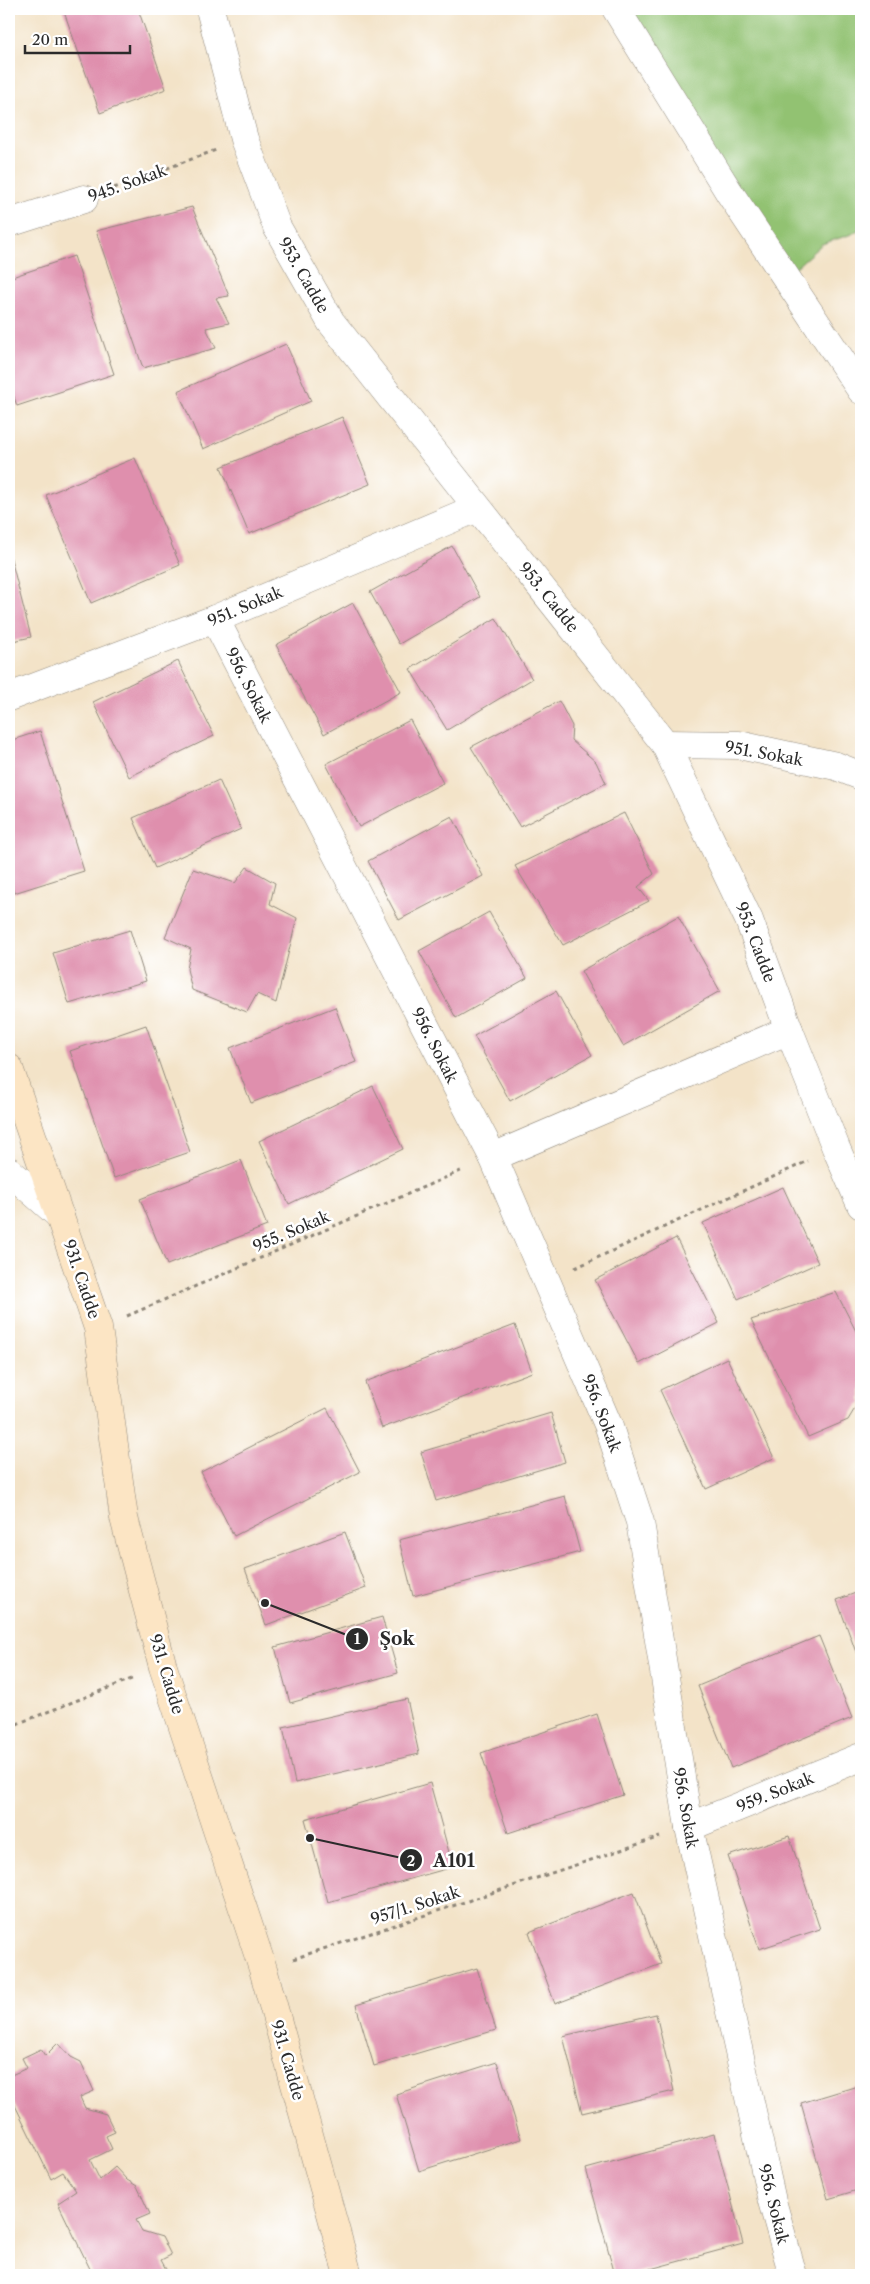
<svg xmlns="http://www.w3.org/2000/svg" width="870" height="2284" viewBox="0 0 870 2284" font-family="'Libre Caslon Text',serif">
	<rect width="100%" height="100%" fill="#fff"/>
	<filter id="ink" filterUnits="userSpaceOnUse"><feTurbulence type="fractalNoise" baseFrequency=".02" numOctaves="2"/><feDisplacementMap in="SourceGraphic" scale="10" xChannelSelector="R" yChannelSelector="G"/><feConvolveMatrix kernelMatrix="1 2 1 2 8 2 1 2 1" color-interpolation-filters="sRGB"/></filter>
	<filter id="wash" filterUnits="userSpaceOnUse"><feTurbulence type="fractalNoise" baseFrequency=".0096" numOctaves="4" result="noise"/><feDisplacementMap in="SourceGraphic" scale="20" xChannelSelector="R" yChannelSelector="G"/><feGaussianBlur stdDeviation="1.12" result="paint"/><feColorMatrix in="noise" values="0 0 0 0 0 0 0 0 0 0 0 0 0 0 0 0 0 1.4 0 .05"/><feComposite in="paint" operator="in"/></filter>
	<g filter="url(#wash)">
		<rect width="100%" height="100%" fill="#f3e3c8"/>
		<polygon fill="#92c272" stroke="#5e764e" points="616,9 861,9 861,228 852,234 822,244 786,276"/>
		<g id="blocks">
			<g fill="#df8fad">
				<polygon points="63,9 138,9 166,89 100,113"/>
				<polygon points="192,207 229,296 216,298 229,323 206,328 216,348 143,368 96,231"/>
				<polygon points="74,256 114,374 17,406 9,382 9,278"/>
				<polygon points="286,344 311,401 203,449 178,391"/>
				<polygon points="342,417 370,484 249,534 221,467"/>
				<polygon points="135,458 180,565 91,603 46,495"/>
				<polygon points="452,546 480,597 399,644 370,592"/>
				<polygon points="9,551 31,637 9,642"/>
				<polygon points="353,603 401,692 324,734 276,645"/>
				<polygon points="496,618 532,679 447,730 410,669"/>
				<polygon points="178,661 214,736 129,777 93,702"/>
				<polygon points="559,701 572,726 571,740 596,762 606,783 520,827 471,747"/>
				<polygon points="410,720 443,783 359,827 326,764"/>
				<polygon points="40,731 84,871 14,893 9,877 9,741"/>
				<polygon points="219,780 241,829 155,868 133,818"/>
				<polygon points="624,813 654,874 638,887 649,901 563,945 515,866"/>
				<polygon points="452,816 483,876 399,920 368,861"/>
				<polygon points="247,867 275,883 270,904 297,918 276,1003 257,994 247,1012 192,990 187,969 191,949 165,937 193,869 235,883"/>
				<polygon points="489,912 527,978 456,1018 419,951"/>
				<polygon points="678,916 720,991 623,1046 581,971"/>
				<polygon points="130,930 146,981 69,1004 53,953"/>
				<polygon points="556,991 592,1055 510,1101 474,1036"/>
				<polygon points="335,1007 356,1062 251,1103 230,1048"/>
				<polygon points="146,1025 190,1152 114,1178 70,1051"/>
				<polygon points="373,1086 403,1149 289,1204 259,1141"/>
				<polygon points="241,1160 267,1226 167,1265 140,1199"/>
				<polygon points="783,1187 818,1263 738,1299 703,1223"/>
				<polygon points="676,1238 719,1323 639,1364 595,1280"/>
				<polygon points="836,1292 861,1341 861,1403 857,1405 848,1420 808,1437 751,1320"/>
				<polygon points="515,1325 532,1372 382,1428 365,1382"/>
				<polygon points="727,1358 774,1458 706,1489 660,1390"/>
				<polygon points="327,1408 360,1472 234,1536 201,1472"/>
				<polygon points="551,1413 565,1462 436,1501 421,1452"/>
				<polygon points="565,1496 580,1552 413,1596 399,1540"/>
				<polygon points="345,1532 366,1588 266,1625 245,1569"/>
				<polygon points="861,1591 861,1666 837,1600"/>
				<polygon points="382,1617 398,1673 290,1703 275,1647"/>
				<polygon points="819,1636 852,1718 731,1768 698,1686"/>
				<polygon points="407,1699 419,1754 295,1783 283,1727"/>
				<polygon points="597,1714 623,1795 508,1833 481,1753"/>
				<polygon points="430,1783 453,1867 328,1902 305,1819"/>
				<polygon points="789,1836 820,1929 759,1949 728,1856"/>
				<polygon points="634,1892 661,1964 555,2004 529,1932"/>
				<polygon points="477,1968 496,2030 374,2066 356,2005"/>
				<polygon points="656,2014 674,2091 582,2113 563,2036"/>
				<polygon points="58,2043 71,2057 81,2062 94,2091 80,2097 85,2108 106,2114 115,2132 106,2136 112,2149 90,2160 100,2180 115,2167 127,2180 137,2186 150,2214 136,2220 142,2231 162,2237 171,2255 161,2260 168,2273 162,2275 93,2275 58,2203 76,2191 63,2172 51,2179 9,2093 9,2076 27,2068 22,2058 41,2049 45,2056"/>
				<polygon points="497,2062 521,2139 419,2171 396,2094"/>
				<polygon points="861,2085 861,2189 828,2199 801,2103"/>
				<polygon points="714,2134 743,2244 628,2275 615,2275 586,2169"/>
			</g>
		</g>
	</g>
	<g filter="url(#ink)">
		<use href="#blocks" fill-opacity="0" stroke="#8f877a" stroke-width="1"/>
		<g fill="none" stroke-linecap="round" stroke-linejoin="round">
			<defs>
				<g id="minor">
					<polyline points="210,9 244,139 277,227 331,322 665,744 749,920 789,1030 836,1148 861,1205"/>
					<polyline points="616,9 729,192 861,390"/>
					<polyline points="9,223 84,199"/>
					<polyline points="215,619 493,1157 609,1427 640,1522 689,1827 772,2201 793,2275"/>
					<polyline points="9,697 215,619 477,508"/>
					<polyline points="665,744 739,745 836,766 861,776"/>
					<polyline points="493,1157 789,1030"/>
					<polyline points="9,1171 60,1216"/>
					<polyline points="689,1827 861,1757"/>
				</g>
				<polyline id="secondary" points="9,1068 98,1328 124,1518 163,1667 263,1969 348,2275"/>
			</defs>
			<use href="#minor" stroke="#8f877a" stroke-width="29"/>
			<use href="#secondary" stroke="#8f877a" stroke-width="29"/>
			<g stroke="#8f877a" stroke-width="3" stroke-dasharray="4 4" stroke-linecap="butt">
				<polyline points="114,188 216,150"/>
				<polyline points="575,1268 808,1161"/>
				<polyline points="127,1316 463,1170"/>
				<polyline points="9,1727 134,1678"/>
				<polyline points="293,1959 660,1837"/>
			</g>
			<use href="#minor" stroke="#fff" stroke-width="28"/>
			<use href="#secondary" stroke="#fce5c4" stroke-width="28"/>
		</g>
	</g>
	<g text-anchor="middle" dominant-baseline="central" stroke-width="5" stroke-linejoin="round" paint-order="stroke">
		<g font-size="16" fill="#2b2b2b" stroke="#fff">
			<text transform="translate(127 183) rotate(-20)">945. Sokak</text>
			<text transform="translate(304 275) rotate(60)">953. Cadde</text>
			<text transform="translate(549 597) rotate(51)">953. Cadde</text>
			<text transform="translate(245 606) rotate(-23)">951. Sokak</text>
			<text transform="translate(249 685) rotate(63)">956. Sokak</text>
			<text transform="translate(764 753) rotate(10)">951. Sokak</text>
			<text transform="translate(756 942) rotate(69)">953. Cadde</text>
			<text transform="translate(435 1045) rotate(63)">956. Sokak</text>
			<text transform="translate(291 1231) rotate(-23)">955. Sokak</text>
			<text transform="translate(82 1279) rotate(71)">931. Cadde</text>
			<text transform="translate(602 1413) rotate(69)">956. Sokak</text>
			<text transform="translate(167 1674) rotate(73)">931. Cadde</text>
			<text transform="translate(775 1792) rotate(-22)">959. Sokak</text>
			<text transform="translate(686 1808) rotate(80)">956. Sokak</text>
			<text transform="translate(415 1905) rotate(-18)">957/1. Sokak</text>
			<text transform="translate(288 2060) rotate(74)">931. Cadde</text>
			<text transform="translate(774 2204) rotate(76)">956. Sokak</text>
		</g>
	</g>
	<path fill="none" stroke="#2b2b2b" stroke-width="2" d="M265 1603L357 1639M310 1838L411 1860"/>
	<g fill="#2b2b2b" stroke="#fff" stroke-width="2">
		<circle cx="265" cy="1603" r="5"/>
		<circle cx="310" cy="1838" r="5"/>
		<circle cx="357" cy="1639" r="12"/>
		<circle cx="411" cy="1860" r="12"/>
	</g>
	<g font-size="15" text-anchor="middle" font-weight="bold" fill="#fff">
		<text x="357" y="1644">1</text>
		<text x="411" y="1866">2</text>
	</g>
	<g font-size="18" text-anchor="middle" font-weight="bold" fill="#2b2b2b" stroke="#fff" stroke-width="5" stroke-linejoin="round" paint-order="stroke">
		<text x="397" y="1645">Şok</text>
		<text x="454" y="1867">A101</text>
	</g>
	<rect width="870" height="2284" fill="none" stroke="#fff" stroke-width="30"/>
	<path d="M25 45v8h105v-8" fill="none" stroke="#2b2b2b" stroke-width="2.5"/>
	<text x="32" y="45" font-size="15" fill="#2b2b2b" stroke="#ffffff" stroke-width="4" paint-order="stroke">20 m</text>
</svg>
